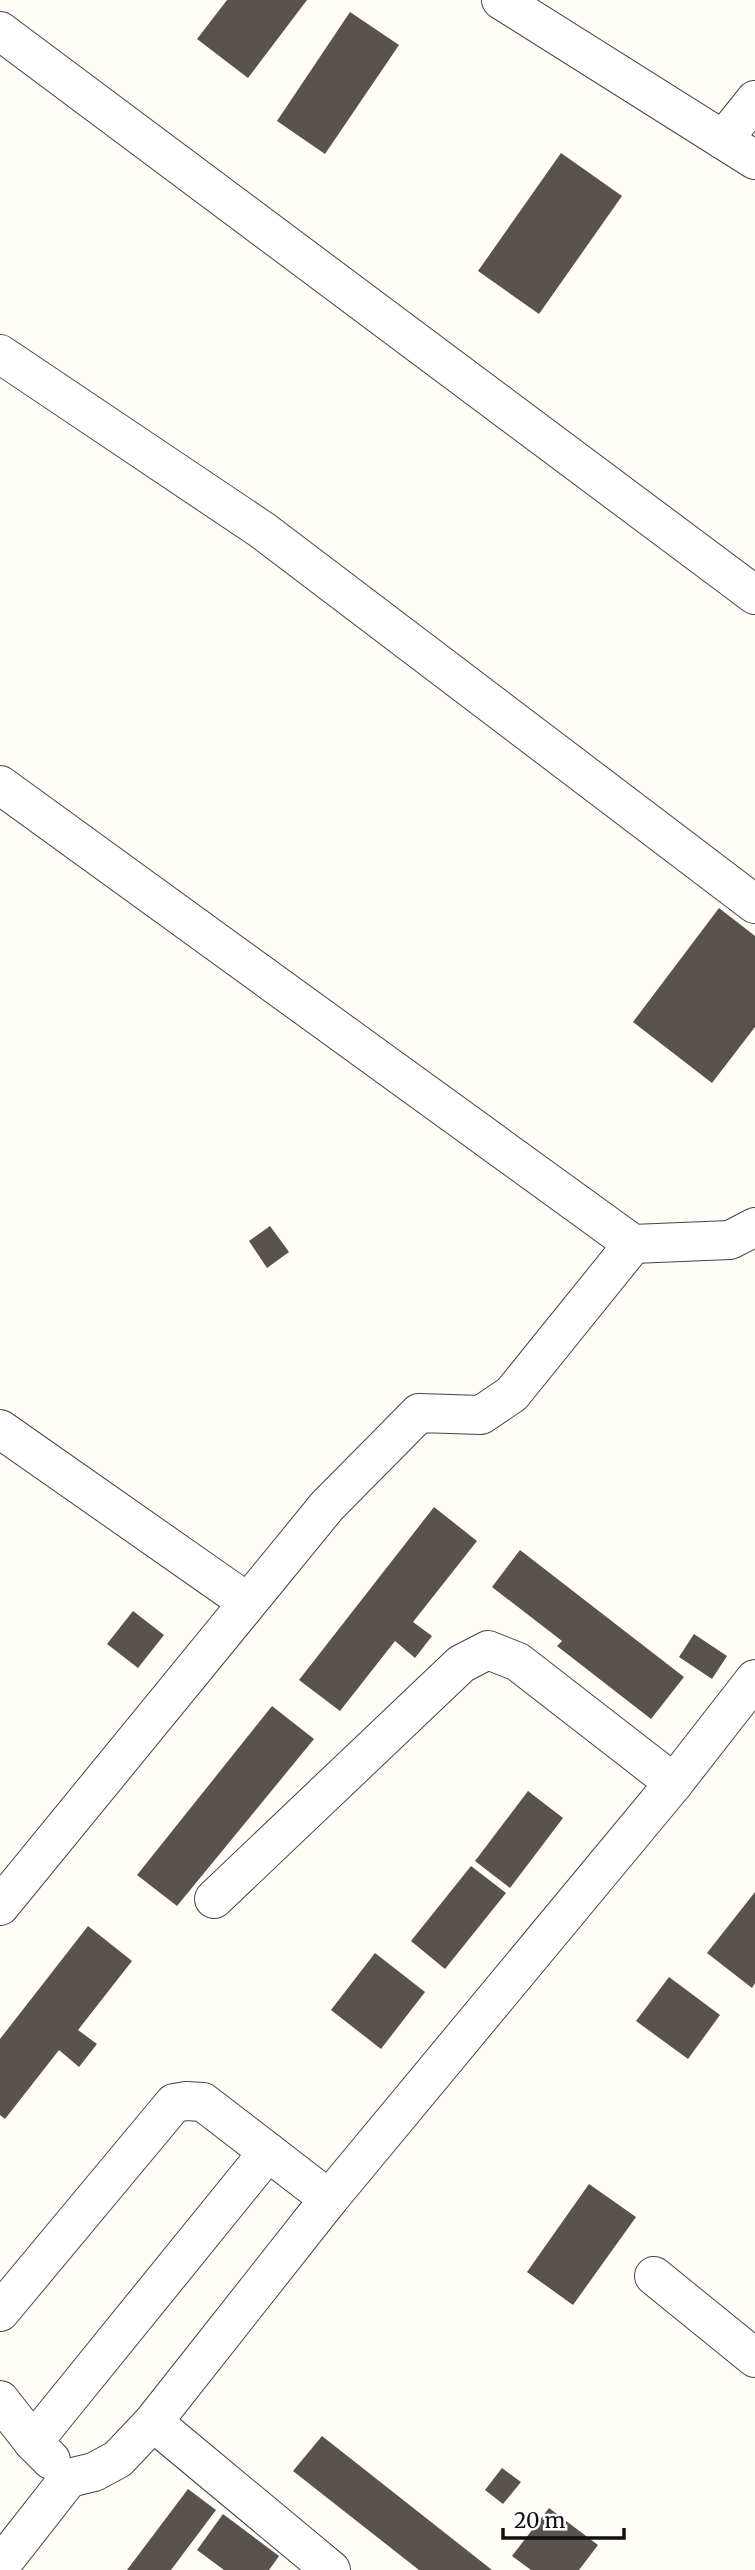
<svg xmlns="http://www.w3.org/2000/svg" width="755" height="2570" viewBox="0 0 755 2570" font-family="Merriweather,serif">
	<rect width="100%" height="100%" fill="#fffdf5"/>
	<g fill="#5a524d">
		<polygon points="227,0 307,0 248,78 197,39"/>
		<polygon points="350,12 399,45 325,154 277,121"/>
		<polygon points="561,153 622,196 539,314 478,271"/>
		<polygon points="719,908 755,936 755,1027 712,1083 633,1022"/>
		<polygon points="270,1226 289,1252 267,1268 249,1241"/>
		<polygon points="434,1507 477,1541 413,1622 432,1636 415,1658 395,1641 340,1711 299,1680"/>
		<polygon points="520,1550 684,1677 651,1719 557,1646 562,1641 492,1587"/>
		<polygon points="133,1611 164,1635 138,1668 107,1644"/>
		<polygon points="694,1634 727,1656 712,1679 679,1657"/>
		<polygon points="272,1706 314,1739 177,1906 137,1875"/>
		<polygon points="528,1791 563,1818 510,1888 475,1861"/>
		<polygon points="471,1866 506,1893 445,1969 411,1941"/>
		<polygon points="755,1892 755,1983 752,1988 707,1953"/>
		<polygon points="88,1926 132,1961 78,2030 97,2044 79,2067 59,2050 5,2119 0,2115 0,2039"/>
		<polygon points="375,1953 425,1992 381,2049 331,2010"/>
		<polygon points="669,1977 720,2015 688,2059 636,2021"/>
		<polygon points="589,2184 636,2217 573,2305 527,2272"/>
		<polygon points="322,2436 492,2570 419,2570 293,2471"/>
		<polygon points="502,2468 521,2482 503,2504 485,2490"/>
		<polygon points="188,2489 216,2510 171,2570 127,2570"/>
		<polygon points="549,2508 598,2545 579,2570 531,2570 512,2556"/>
		<polygon points="223,2514 279,2556 269,2570 224,2570 197,2550"/>
	</g>
	<g fill="none" stroke-linecap="round" stroke-linejoin="round">
		<defs>
			<g id="minor">
				<polyline points="501,0 755,160"/>
				<polyline points="0,31 755,595"/>
				<polyline points="723,140 755,100"/>
				<polyline points="0,354 262,530 755,904"/>
				<polyline points="0,785 633,1244 730,1240 755,1227"/>
				<polyline points="0,1429 247,1602"/>
				<polyline points="214,1899 461,1664 488,1650 518,1662 674,1783"/>
				<polyline points="0,1906 327,1506 419,1413 481,1415 512,1394 633,1244"/>
				<polyline points="654,2276 755,2358"/>
				<polyline points="0,2312 174,2103 186,2101 203,2102 329,2199"/>
				<polyline points="0,2400 33,2442 51,2460"/>
				<polyline points="153,2422 331,2570"/>
				<polyline points="33,2442 268,2152"/>
				<polyline points="0,2566 69,2478 94,2472 118,2459 153,2422 329,2199 674,1783 755,1679"/>
			</g>
		</defs>
		<use href="#minor" stroke="#444" stroke-width="40"/>
		<use href="#minor" stroke="#fff" stroke-width="38"/>
	</g>
	<path d="M503 2528v10h121v-10" fill="none" stroke="#111111" stroke-width="3.5"/>
	<text x="514" y="2528" font-size="21" fill="#111111" stroke="#ffffff" stroke-width="5" paint-order="stroke">20 m</text>
</svg>
